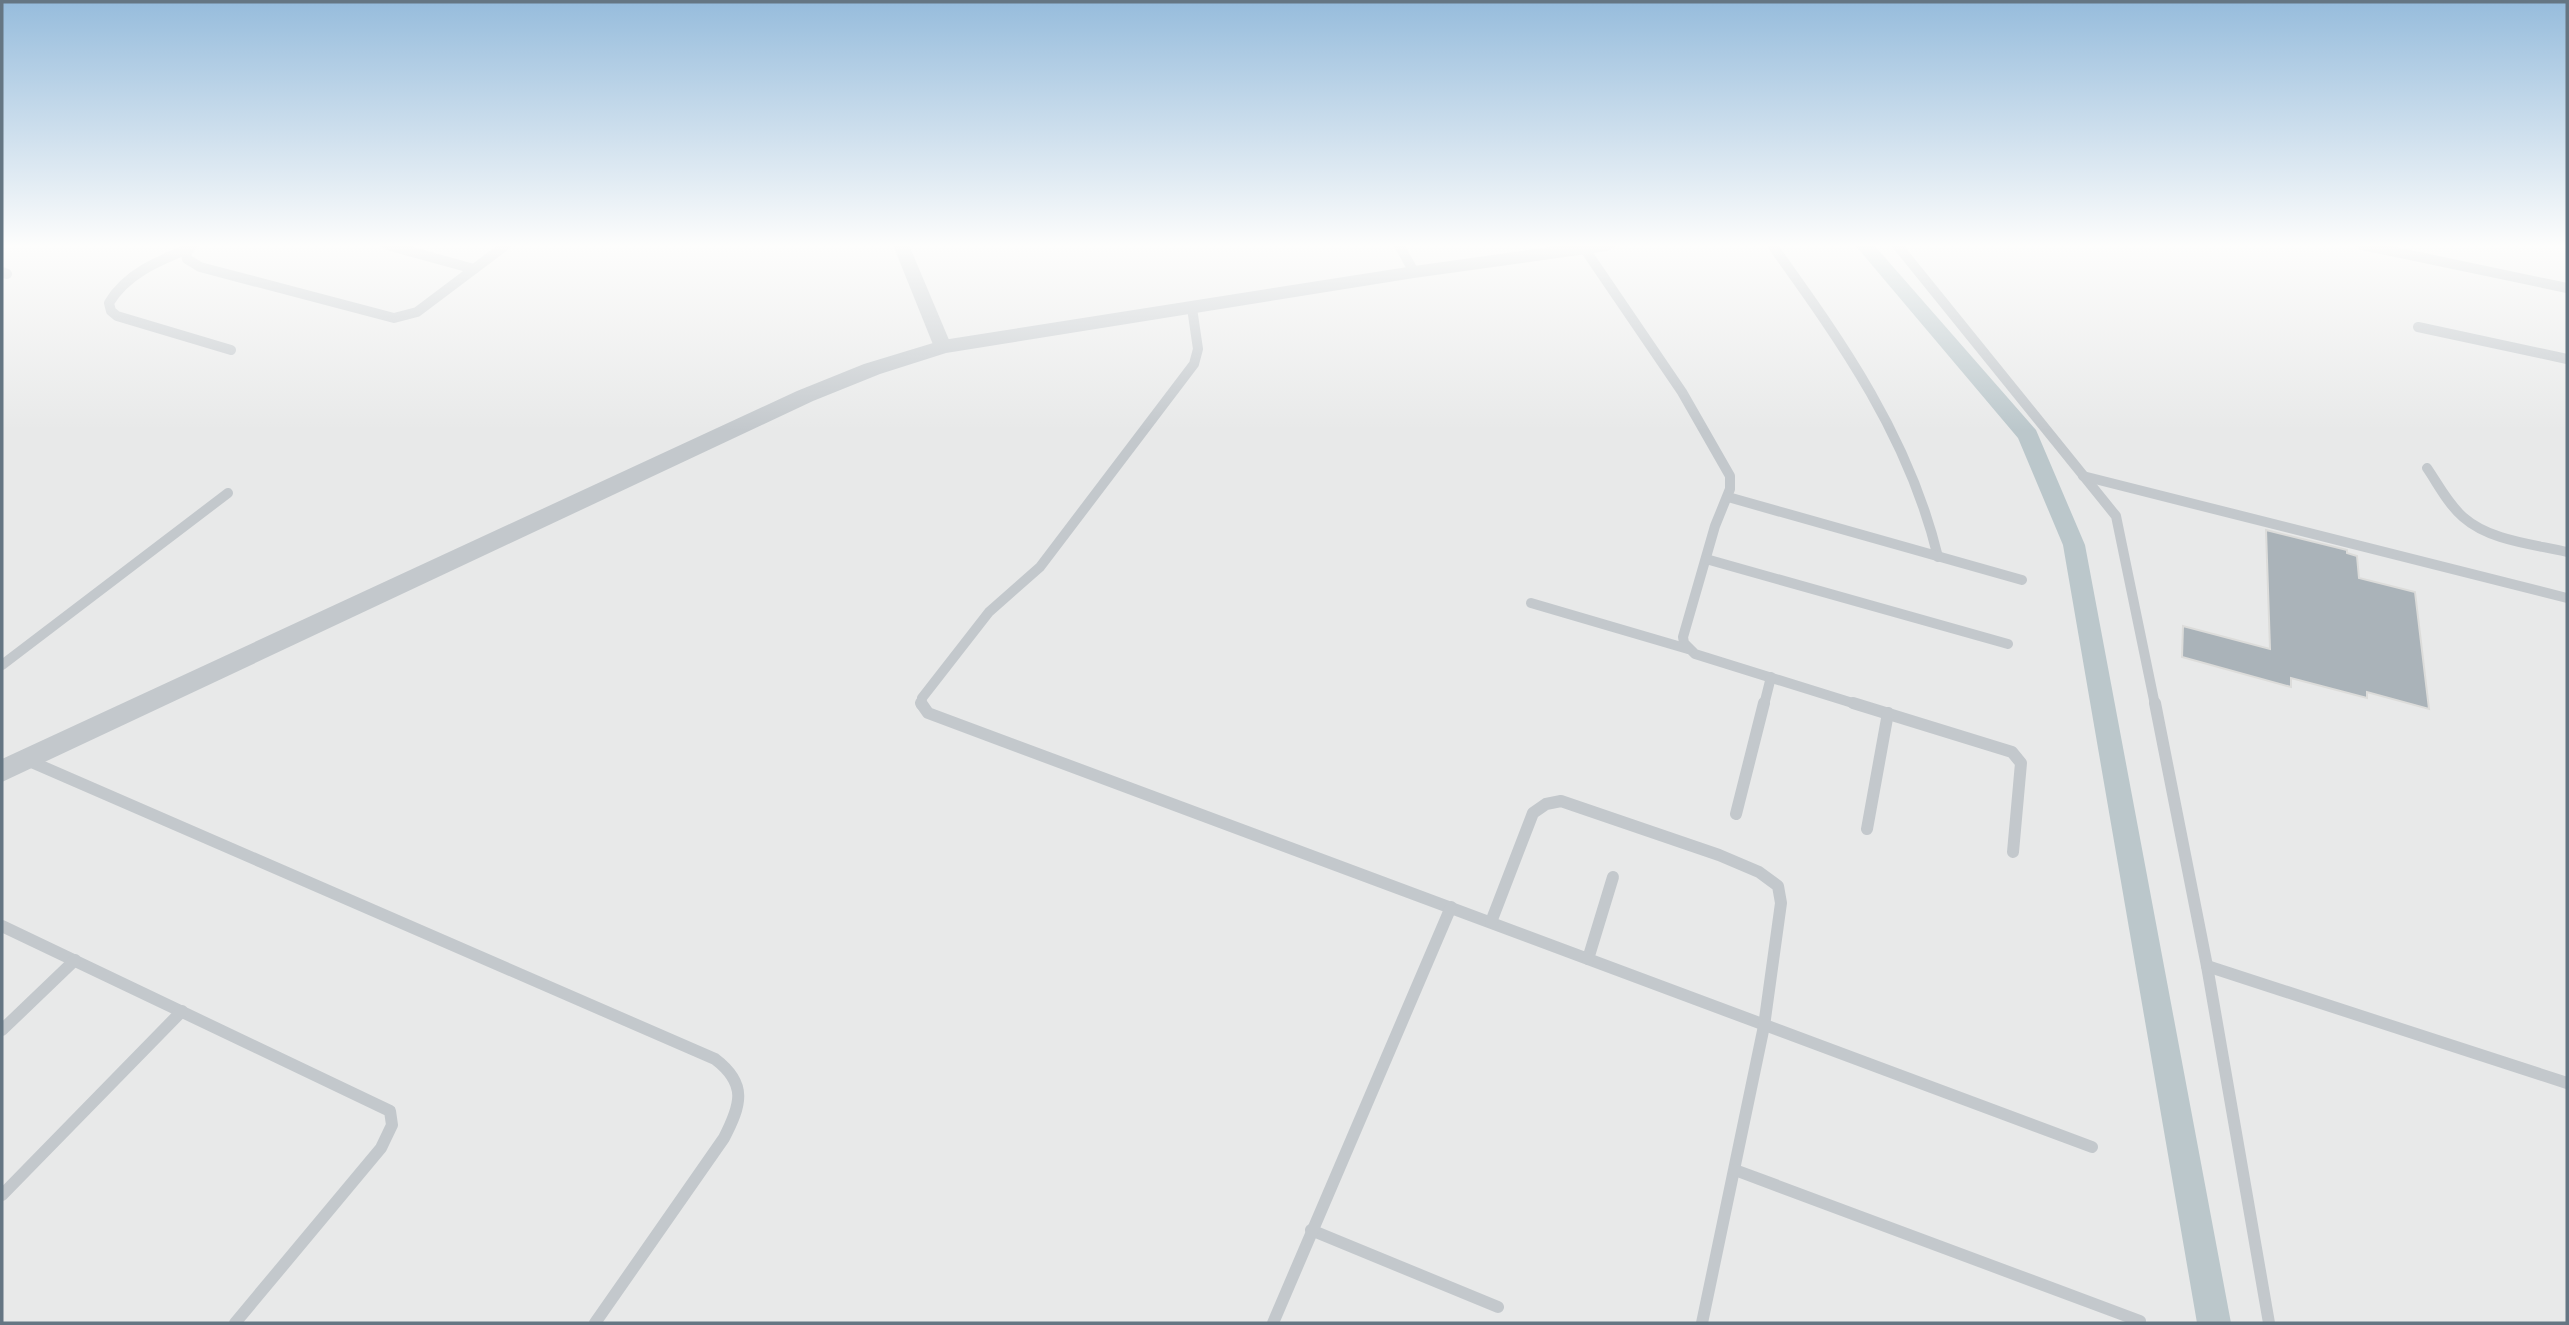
<svg xmlns="http://www.w3.org/2000/svg" width="2569" height="1325" viewBox="0 0 2569 1325" font-family="Helvetica,sans-serif">
	<rect width="100%" height="100%" fill="#fafaf8"/>
	<rect fill="#e8e9e9" x="2" y="245" width="2565" height="1078"/>
	<g fill="none" stroke-linecap="round" stroke-linejoin="round">
		<polygon fill="#bbc7cb" fill-rule="evenodd" points="1855,245 1874,245 2036,430 2085,545 2231,1323 2197,1323 2063,545 2018,438"/>
	</g>
	<polygon fill="#aab3b9" stroke="#dcdcda" stroke-width="2" points="2266,530 2347,550 2347,553 2357,556 2359,578 2415,592 2429,709 2367,692 2367,698 2291,678 2291,687 2182,657 2183,626 2270,649"/>
	<g fill="none" stroke-linecap="round" stroke-linejoin="round">
		<g stroke="#c3c8cc" stroke-width="10">
			<polyline points="192,245 186,254 187,259 200,267 394,318 417,312 506,245"/>
			<polyline points="387,245 474,269"/>
			<polyline points="1399,245 1414,272"/>
			<path d="M1772,245C1843,344 1909,437 1938,557"/>
			<polyline points="1897,245 2116,516 2155,705"/>
			<polyline points="2362,245 2567,288"/>
			<polyline points="1584,248 1682,392 1730,476 1730,489 1715,526 1683,637 1684,643 1695,654 1859,705"/>
			<path d="M188,249C158,261 126,274 109,303L111,311L117,316L231,350"/>
			<polyline points="2,272 7,274"/>
			<polyline points="2418,327 2567,359"/>
			<path d="M2427,468C2438,484 2448,504 2463,517C2490,541 2533,544 2567,552"/>
			<polyline points="2083,476 2567,598"/>
			<polyline points="1728,497 2022,580"/>
			<polyline points="1706,559 2008,644"/>
			<polyline points="1531,603 1688,649"/>
			<polyline points="2,665 228,493"/>
			<polyline points="921,705 922,698 989,612 1040,567 1194,364 1198,349 1192,308"/>
			<polyline points="1764,705 1771,677"/>
		</g>
		<g stroke="#c3c8cc" stroke-width="12">
			<polyline points="921,703 928,713 2092,1147"/>
			<polyline points="1853,703 2012,752 2021,763 2013,852"/>
			<polyline points="2155,703 2207,966 2269,1323"/>
			<path d="M27,760L715,1059C748,1084 741,1105 724,1138L595,1323"/>
			<polyline points="1736,814 1764,703"/>
			<polyline points="1867,829 1888,713"/>
			<polyline points="1491,922 1533,813 1546,804 1561,801 1719,855 1759,872 1778,886 1781,903 1764,1026 1702,1323"/>
			<polyline points="2,926 390,1111 392,1125 381,1148 235,1323"/>
			<polyline points="1588,959 1613,877"/>
			<polyline points="2207,966 2567,1083"/>
			<polyline points="2,1030 75,960"/>
			<polyline points="1735,1170 2140,1321"/>
			<polyline points="2,1195 182,1011"/>
			<polyline points="1311,1230 1498,1307"/>
			<polyline points="1273,1323 1451,907"/>
		</g>
		<polygon fill="#c3c8cc" fill-rule="evenodd" points="893,245 909,245 952,347 949,351 937,351 934,347"/>
		<polygon fill="#c3c8cc" fill-rule="evenodd" points="1564,245 1618,245 1608,251 1414,278 946,353 880,374 813,401 2,782 2,759 797,391 864,364 943,340 1414,266"/>
	</g>
	<linearGradient id="sky" x2="0" y2="1"><stop stop-color="#96bcdc"/><stop offset="0.57" stop-color="#fdfdfc"/><stop offset="1" stop-color="#fdfdfc" stop-opacity="0"/></linearGradient>
	<rect width="2569" height="431" fill="url(#sky)"/>
	<rect width="2569" height="1325" fill="none" stroke="#657683" stroke-width="7"/>
</svg>
